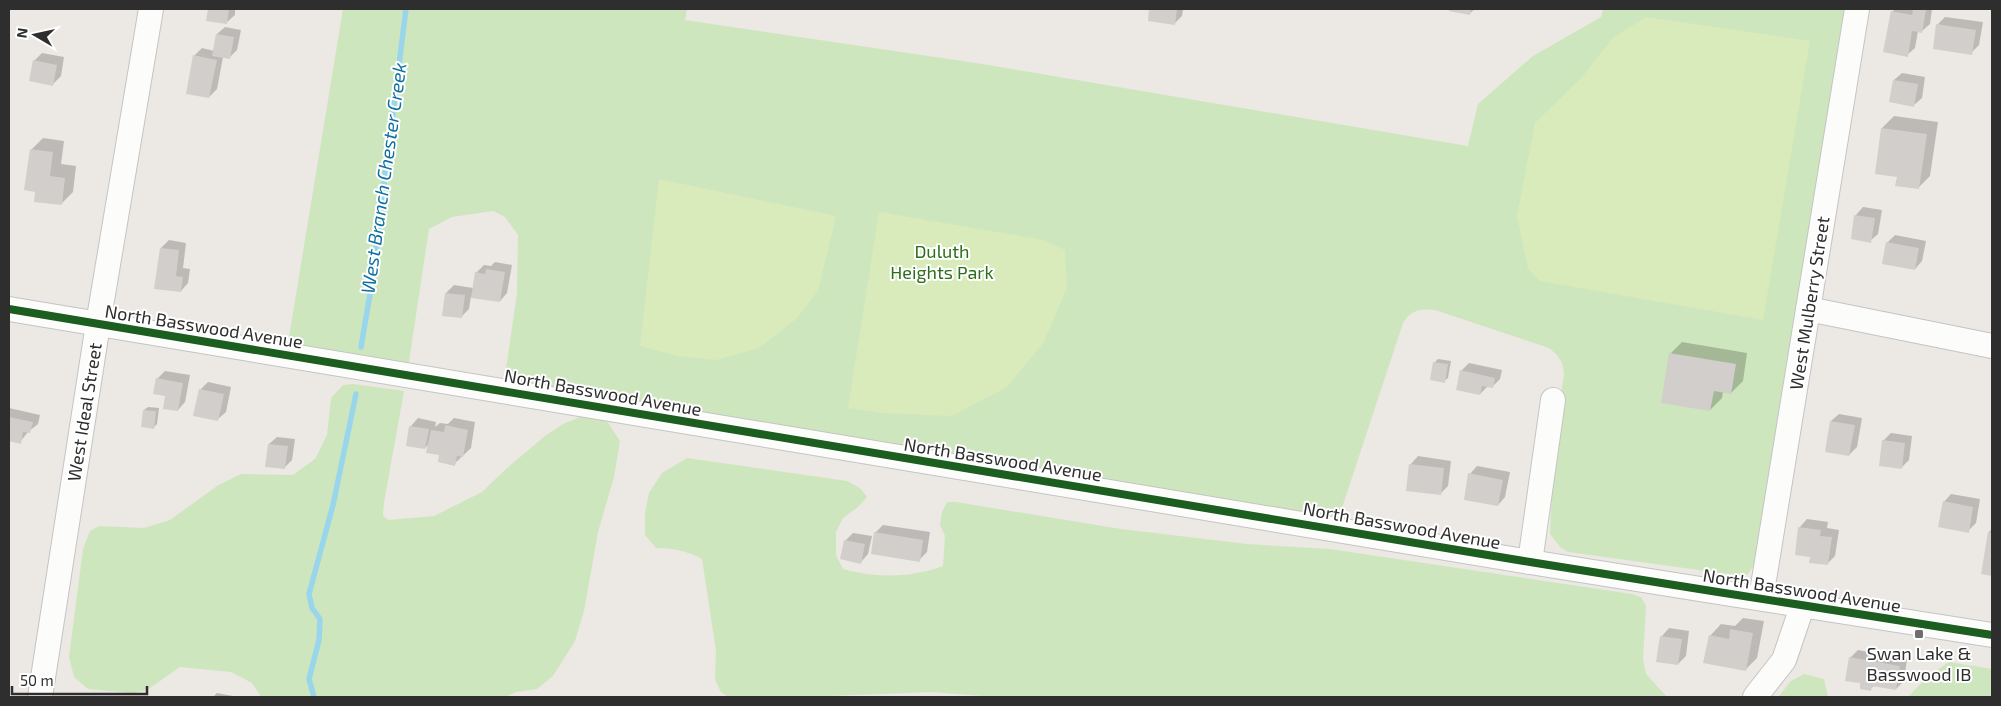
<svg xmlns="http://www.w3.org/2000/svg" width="2001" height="706" viewBox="0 0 2001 706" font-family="'Exo 2',sans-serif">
	<rect width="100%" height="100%" fill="#ece8e4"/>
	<g fill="#cee6be">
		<path d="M343,9H687L685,20L976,63L1468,146L1478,104L1533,56L1601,17L1603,9H1844L1837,68L1778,414L1755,564L1747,575L1728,574L1568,552L1561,548L1550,534L1554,445L1564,374C1563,361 1559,356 1549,348L1438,311C1422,308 1412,309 1403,323L1335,529L503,390L517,293L518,235L505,217L493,211L452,217L429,229L407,375L286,355Z"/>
		<polygon points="353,384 404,391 384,503 383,515 388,520 434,516 482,492 507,468 545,436 563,424 585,415 605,418 620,441 614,477 598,532 584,611 575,641 553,676 537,689 516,692 505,697 261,697 252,683 231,672 180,667 147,690 132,693 88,689 74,677 69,657 83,549 90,531 99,526 144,528 170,520 217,486 241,474 293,475 315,459 327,435 331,398 343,385"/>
		<path d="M687,458L847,481L860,488L867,497L858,507L843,518L836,532V555L843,569C874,578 912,578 943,566L945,536L940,525L942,512L947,502H956L1121,529L1247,544L1330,549L1632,594L1641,597L1646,606L1643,660L1646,674L1667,697H995L931,692L805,697H728L721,692L715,680L716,651L702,559C688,551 672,548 656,548L645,535V513L649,493L662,473Z"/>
		<polygon points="1949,662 1992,669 1992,697 1908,697 1927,677"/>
		<polygon points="1804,674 1824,679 1828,697 1778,697 1791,681"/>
	</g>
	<g fill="#d9eabb">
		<polygon points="1646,17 1810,41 1763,320 1540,281 1528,269 1517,216 1535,123 1582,77 1613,38"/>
		<polygon points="659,179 836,216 818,291 795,320 759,348 716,360 677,356 640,346"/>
		<polygon points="879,212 1044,240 1065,250 1067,287 1044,342 1007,387 952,416 882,413 848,408"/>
	</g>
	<g fill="#0003">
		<polygon points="209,9 235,9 235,15 227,22 208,20"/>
		<polygon points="1151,9 1183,9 1182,16 1175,23 1149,20"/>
		<polygon points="1450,9 1475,9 1469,14 1450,10"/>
		<polygon points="1895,9 1932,9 1930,24 1922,31 1918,31 1915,48 1907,55 1892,12"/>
		<polygon points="1945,17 1983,22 1979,45 1971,53 1938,24"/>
		<polygon points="225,27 241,30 237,50 229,58 223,57 217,89 209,97 194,56 202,48 214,51 217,34"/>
		<polygon points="42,53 64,57 61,76 53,84 34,61"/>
		<polygon points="1902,73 1925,77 1922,98 1914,105 1894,80"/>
		<polygon points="1894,116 1938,122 1930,176 1918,188 1898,176 1876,173 1882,128"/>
		<polygon points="43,138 64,141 61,164 76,166 73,192 61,204 36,191 31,150"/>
		<polygon points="1863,207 1882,210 1878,234 1870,241 1852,238 1856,215"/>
		<polygon points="1895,235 1926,241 1922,261 1915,269 1887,243"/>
		<polygon points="169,240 186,243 183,268 190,269 188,283 181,291 161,248"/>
		<polygon points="495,262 512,265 507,293 500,301 471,296 469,309 461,317 446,293 454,285 473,288 476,273 484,265 491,266"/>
		<polygon points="1682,342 1747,353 1743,381 1731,393 1723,392 1722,398 1710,410 1671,353"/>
		<polygon points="1438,359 1451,361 1448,378 1444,381 1435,362"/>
		<polygon points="1469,363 1502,370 1500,379 1492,387 1488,386 1480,394 1461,371"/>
		<polygon points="165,371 190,375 185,402 178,410 157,379"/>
		<polygon points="208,382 231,387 226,412 218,419 200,390"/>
		<polygon points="148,407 159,408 157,424 153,428 144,410"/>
		<polygon points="9,408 40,415 38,424 28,432 20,442 9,440"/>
		<polygon points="1839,414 1862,418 1857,447 1849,455 1831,421"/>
		<polygon points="418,418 436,422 435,427 440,423 448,424 454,418 475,422 471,448 454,464 429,444 425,448 407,445 411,426"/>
		<polygon points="1891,433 1912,436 1909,460 1901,468 1883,441"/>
		<polygon points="277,437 295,439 292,460 284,468 269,444"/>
		<polygon points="1418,456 1451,461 1448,486 1440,494 1407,490 1411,464"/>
		<polygon points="1477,466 1510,472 1505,497 1498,505 1470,474"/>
		<polygon points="1951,494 1980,499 1976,523 1968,531 1944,502"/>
		<polygon points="1807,519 1828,522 1827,528 1839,530 1835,556 1827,564 1811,556 1796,554 1800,527"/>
		<polygon points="883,525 930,532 927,552 919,560 875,533"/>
		<polygon points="1992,529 1992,575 1983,573 1989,532"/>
		<polygon points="853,533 872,536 868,554 861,562 845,541"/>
		<polygon points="1743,618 1764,621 1757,658 1745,670 1710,636 1721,624 1735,626"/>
		<polygon points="1669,628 1689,631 1686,656 1678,664 1662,636"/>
		<polygon points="1858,650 1907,659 1904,681 1896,689 1875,685 1870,689 1862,682 1850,658"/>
		<polygon points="217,693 238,697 213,697"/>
	</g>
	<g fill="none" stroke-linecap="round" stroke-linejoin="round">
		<g stroke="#99d6ec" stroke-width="5.5">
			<polyline points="361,347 370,294 406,9"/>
			<polyline points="314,697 309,679 319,640 320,619 312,608 309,594 333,505 356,394"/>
		</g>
	</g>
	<g fill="#d1cecb">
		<polygon points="208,9 229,9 227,24 206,21"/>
		<polygon points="1149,9 1177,9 1175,25 1148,21"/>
		<polygon points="1449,9 1471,9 1470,15 1449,11"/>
		<polygon points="1913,9 1926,10 1922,33 1912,31 1908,57 1883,52 1891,11 1912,15"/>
		<polygon points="1936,24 1976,30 1972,55 1933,49"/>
		<polygon points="216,34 234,37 230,59 212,56"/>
		<polygon points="193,55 217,60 209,98 186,94"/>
		<polygon points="33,60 57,65 53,86 29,81"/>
		<polygon points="1893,80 1918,84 1914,107 1889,102"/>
		<polygon points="1881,128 1927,134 1919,189 1895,186 1897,177 1875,174"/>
		<polygon points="30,149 53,152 50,176 65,178 62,205 34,202 35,192 24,190"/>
		<polygon points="1854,215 1875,218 1871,243 1851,239"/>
		<polygon points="1886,242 1919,248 1915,270 1882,264"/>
		<polygon points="160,248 179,250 176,276 183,277 181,292 154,289"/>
		<polygon points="486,269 505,272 500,302 471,298 475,272 485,274"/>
		<polygon points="445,293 465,295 462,318 442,316"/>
		<polygon points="1669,353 1736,364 1731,394 1714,391 1710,411 1661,403"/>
		<polygon points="1433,362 1448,364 1445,383 1430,380"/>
		<polygon points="1460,370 1495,378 1493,388 1482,386 1480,395 1456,390"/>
		<polygon points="156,378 183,383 178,411 163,409 165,396 153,394"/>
		<polygon points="199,389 224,394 218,421 193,416"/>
		<polygon points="143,410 156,411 154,429 141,427"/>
		<polygon points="9,417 33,422 30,433 23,432 21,444 9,441"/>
		<polygon points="1830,421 1855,425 1849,456 1825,452"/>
		<polygon points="445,425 468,430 463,457 457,456 455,466 438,462 439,455 426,453 431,430 444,432"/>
		<polygon points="409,426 429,429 425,449 406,446"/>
		<polygon points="1882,440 1905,443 1902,469 1879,466"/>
		<polygon points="268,444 288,446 285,469 265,467"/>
		<polygon points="1409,464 1444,468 1441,495 1406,491"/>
		<polygon points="1468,473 1503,480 1498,506 1464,500"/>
		<polygon points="1943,501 1973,507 1969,533 1938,527"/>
		<polygon points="1798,527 1821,530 1820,536 1832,537 1828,565 1809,563 1810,557 1795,555"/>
		<polygon points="874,532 923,540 920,562 871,554"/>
		<polygon points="1988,532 1992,533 1992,576 1981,574"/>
		<polygon points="844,540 865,544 861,564 840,559"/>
		<polygon points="1730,629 1753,633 1746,671 1703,663 1709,635 1729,639"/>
		<polygon points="1660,636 1682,639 1678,665 1656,662"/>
		<polygon points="1849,657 1900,666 1896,690 1872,686 1871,691 1860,689 1860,683 1845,681"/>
	</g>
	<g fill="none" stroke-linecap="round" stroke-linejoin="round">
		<defs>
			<g id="minor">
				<path d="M9,309L1530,562C1684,586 1838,612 1992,635"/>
				<polyline points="1808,309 1992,346"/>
				<polyline points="1530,562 1553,400"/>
				<polyline points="1761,598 1857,9"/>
				<polyline points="40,697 98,324 151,9"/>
				<polyline points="1755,697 1784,660 1802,607"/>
			</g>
		</defs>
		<use href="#minor" stroke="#c5c4c5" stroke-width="26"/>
		<use href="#minor" stroke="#fcfcfb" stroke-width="24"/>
		<defs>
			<path id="cycleway" d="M9,309L1530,562C1684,586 1838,612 1992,635"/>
		</defs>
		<use href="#cycleway" stroke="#fff" stroke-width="11"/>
		<use href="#cycleway" stroke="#1b5e20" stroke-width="8"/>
	</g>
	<rect fill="#706f6e" stroke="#fff" stroke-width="2" x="1914" y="629" width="10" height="10" rx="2.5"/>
	<g text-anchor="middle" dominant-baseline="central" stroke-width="4" stroke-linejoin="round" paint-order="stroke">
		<g font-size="18" fill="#2c6e1b" stroke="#fff">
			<text x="942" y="251">Duluth<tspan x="942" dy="21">Heights Park</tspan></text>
		</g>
		<g font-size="18" fill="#2e2e2e" stroke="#fff">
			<text transform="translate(1809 303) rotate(-81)">West Mulberry Street</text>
			<text transform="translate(204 326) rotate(9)">North Basswood Avenue</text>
			<text transform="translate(603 392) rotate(10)">North Basswood Avenue</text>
			<text transform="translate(84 412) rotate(-81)">West Ideal Street</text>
			<text transform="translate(1003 459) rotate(9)">North Basswood Avenue</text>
			<text transform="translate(1402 525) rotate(10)">North Basswood Avenue</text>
			<text transform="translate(1802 590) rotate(9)">North Basswood Avenue</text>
		</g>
		<g font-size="18" fill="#2e2e2e" stroke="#fff">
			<text x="1919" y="653">Swan Lake &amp;<tspan x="1919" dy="21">Basswood IB</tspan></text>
		</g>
		<g font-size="19" font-style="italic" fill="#0d6fa3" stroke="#fff">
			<text transform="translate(383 178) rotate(-82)">West Branch Chester Creek</text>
		</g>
	</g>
	<rect width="2001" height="706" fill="none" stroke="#2e2e2e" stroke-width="20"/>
	<g transform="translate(35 35) rotate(279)" stroke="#ffffff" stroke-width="4" paint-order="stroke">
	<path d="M0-4L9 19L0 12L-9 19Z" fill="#2e2e2e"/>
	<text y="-8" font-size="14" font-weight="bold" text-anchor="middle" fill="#2e2e2e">N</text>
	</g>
	<path d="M12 686v8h135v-8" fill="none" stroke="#2e2e2e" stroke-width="2.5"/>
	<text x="20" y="686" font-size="15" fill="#2e2e2e" stroke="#ffffff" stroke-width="4" paint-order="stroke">50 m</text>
</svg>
